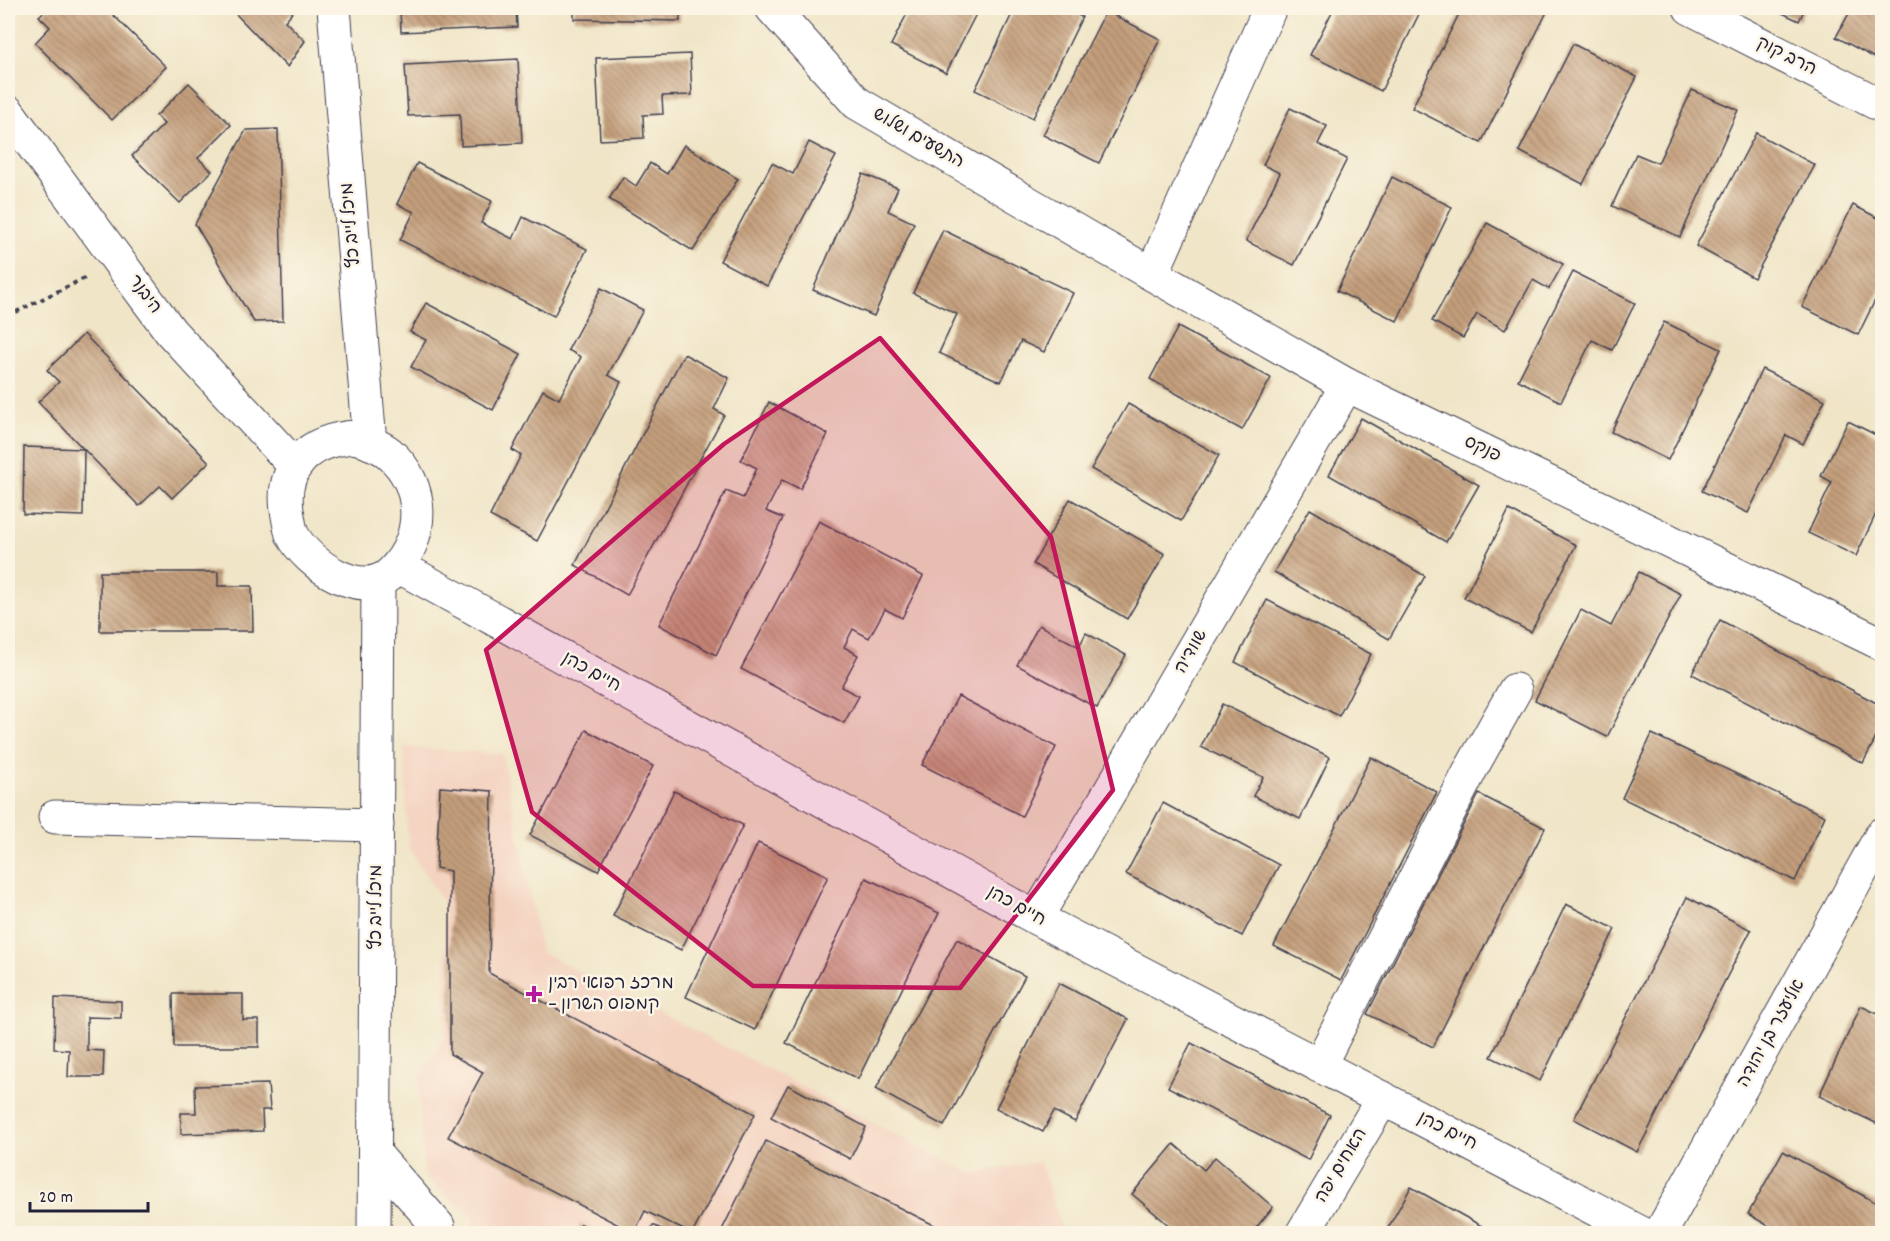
<svg xmlns="http://www.w3.org/2000/svg" width="1890" height="1241" viewBox="0 0 1890 1241" font-family="Dekko,'Playpen Sans Hebrew',sans-serif">
	<defs>
		<pattern id="building-back-hatch" width="6" height="6" patternUnits="userSpaceOnUse" patternTransform="scale(1.5)"><rect width="6" height="6" fill="#c49f7c"/><path d="M-1 5l2 2M0 0l6 6M5-1l2 2" fill="none" stroke="#9f8167"/></pattern>
	</defs>
	<rect width="100%" height="100%" fill="#fcf5e5"/>
	<filter id="ink" filterUnits="userSpaceOnUse"><feTurbulence type="fractalNoise" baseFrequency=".0167" numOctaves="2"/><feDisplacementMap in="SourceGraphic" scale="12" xChannelSelector="R" yChannelSelector="G"/><feConvolveMatrix kernelMatrix="1 2 1 2 8 2 1 2 1" color-interpolation-filters="sRGB"/></filter>
	<filter id="wash" filterUnits="userSpaceOnUse"><feTurbulence type="fractalNoise" baseFrequency=".008" numOctaves="4" result="noise"/><feDisplacementMap in="SourceGraphic" scale="24" xChannelSelector="R" yChannelSelector="G"/><feGaussianBlur stdDeviation="1.35" result="paint"/><feColorMatrix in="noise" values="0 0 0 0 0 0 0 0 0 0 0 0 0 0 0 0 0 1.4 0 .05"/><feComposite in="paint" operator="in"/></filter>
	<g filter="url(#wash)">
		<rect width="100%" height="100%" fill="#f0e5c7"/>
		<polygon fill="#f4d3c1" points="404,747 502,754 541,952 972,1174 1040,1161 1063,1233 473,1233 473,1218 424,1176 419,1081 445,1036 445,905 408,847"/>
		<g id="blocks">
			<g fill="url(#building-back-hatch)">
				<polygon points="48,8 106,8 166,67 112,120 35,43 50,27 39,16"/>
				<polygon points="230,8 296,8 285,21 305,41 287,67"/>
				<polygon points="400,8 516,8 517,27 401,32"/>
				<polygon points="574,8 680,8 680,21 574,19"/>
				<polygon points="910,8 979,8 946,73 891,45"/>
				<polygon points="1015,8 1063,8 1082,17 1033,118 975,90"/>
				<polygon points="1334,8 1422,8 1381,91 1310,55"/>
				<polygon points="1462,8 1537,8 1547,12 1481,143 1412,108"/>
				<polygon points="1772,8 1805,8 1799,21"/>
				<polygon points="1852,8 1882,8 1882,62 1836,37"/>
				<polygon points="1106,11 1160,39 1099,163 1043,135"/>
				<polygon points="1573,44 1637,77 1583,184 1519,151"/>
				<polygon points="690,54 692,95 662,96 663,114 643,115 644,138 600,140 596,58"/>
				<polygon points="518,59 522,143 461,146 460,114 408,116 405,65"/>
				<polygon points="189,83 231,125 198,158 212,171 180,203 132,156 164,124 156,116"/>
				<polygon points="1692,90 1738,110 1680,237 1612,206 1636,154 1658,163"/>
				<polygon points="1290,108 1327,126 1318,144 1347,159 1294,265 1246,241 1280,173 1263,165"/>
				<polygon points="278,129 283,321 254,322 195,224 246,130"/>
				<polygon points="1756,133 1815,165 1754,278 1696,246"/>
				<polygon points="809,142 836,156 767,286 720,261 772,163 793,174"/>
				<polygon points="684,145 738,179 693,251 609,199 623,177 636,186 650,163 667,174"/>
				<polygon points="417,163 492,201 481,223 513,239 523,217 587,249 554,316 400,240 414,212 397,204"/>
				<polygon points="863,174 898,188 888,211 914,223 874,316 813,290"/>
				<polygon points="1392,177 1452,207 1397,321 1337,291"/>
				<polygon points="1853,205 1882,220 1882,286 1858,335 1802,307"/>
				<polygon points="1487,223 1563,264 1549,289 1533,280 1505,330 1477,314 1463,338 1432,321"/>
				<polygon points="943,230 1073,293 1044,352 1021,341 1001,382 939,353 957,314 913,293"/>
				<polygon points="1573,272 1635,303 1612,350 1592,340 1561,402 1518,380"/>
				<polygon points="601,288 643,310 608,375 621,382 537,541 490,516 521,455 512,450 543,390 559,399 581,357 568,350"/>
				<polygon points="426,303 521,354 493,410 411,367 426,340 410,332"/>
				<polygon points="1664,322 1721,349 1668,460 1611,432"/>
				<polygon points="1178,327 1271,378 1242,430 1150,379"/>
				<polygon points="84,334 209,462 172,498 160,486 139,506 38,402 59,382 47,370"/>
				<polygon points="684,354 729,378 714,409 724,415 627,595 575,565"/>
				<polygon points="1762,369 1825,400 1803,444 1786,435 1748,513 1702,491"/>
				<polygon points="769,402 828,434 800,489 782,480 766,511 783,518 716,655 659,625 726,491 743,498 757,468 741,460"/>
				<polygon points="1128,404 1219,455 1181,521 1091,469"/>
				<polygon points="1361,418 1479,485 1446,542 1329,475"/>
				<polygon points="1848,421 1882,438 1882,501 1856,556 1808,533 1832,482 1821,476"/>
				<polygon points="24,447 84,449 83,516 23,514"/>
				<polygon points="1070,499 1165,554 1127,619 1033,564"/>
				<polygon points="1310,509 1425,576 1389,639 1274,572"/>
				<polygon points="1509,510 1576,545 1531,632 1464,598"/>
				<polygon points="819,521 923,576 902,618 885,609 869,638 853,629 844,647 858,655 841,687 859,696 844,723 741,669"/>
				<polygon points="100,572 218,572 218,586 252,586 253,631 100,631"/>
				<polygon points="1639,572 1681,594 1607,737 1535,700 1581,610 1611,626"/>
				<polygon points="1267,600 1371,654 1339,716 1235,662"/>
				<polygon points="1720,620 1882,706 1882,726 1863,763 1692,674"/>
				<polygon points="1039,625 1079,647 1086,633 1126,655 1097,708 1017,665"/>
				<polygon points="958,696 1056,747 1022,816 922,765"/>
				<polygon points="1222,704 1330,757 1300,819 1253,796 1263,777 1201,747"/>
				<polygon points="586,730 653,766 598,871 530,835"/>
				<polygon points="1652,734 1825,816 1795,881 1622,798"/>
				<polygon points="1371,757 1437,792 1341,980 1274,946"/>
				<polygon points="440,787 492,791 489,973 755,1114 692,1234 645,1211 634,1233 448,1137 483,1072 450,1054 450,871 436,868"/>
				<polygon points="674,791 743,825 681,950 613,916"/>
				<polygon points="1479,794 1545,828 1433,1047 1367,1014"/>
				<polygon points="1163,803 1279,865 1242,936 1126,874"/>
				<polygon points="758,843 828,876 755,1030 686,997"/>
				<polygon points="866,878 939,913 858,1079 786,1043"/>
				<polygon points="1687,897 1751,930 1637,1152 1574,1119"/>
				<polygon points="1566,904 1615,929 1540,1081 1491,1057"/>
				<polygon points="957,939 1025,976 944,1126 876,1089"/>
				<polygon points="1059,983 1128,1019 1075,1122 1054,1111 1043,1132 996,1108"/>
				<polygon points="173,994 243,994 243,1020 259,1020 259,1047 174,1047"/>
				<polygon points="55,998 121,1001 121,1018 87,1017 87,1050 104,1051 103,1077 68,1077 69,1050 54,1049"/>
				<polygon points="1861,1006 1882,1016 1882,1126 1819,1096"/>
				<polygon points="1191,1043 1330,1115 1308,1160 1168,1087"/>
				<polygon points="268,1084 270,1110 262,1110 263,1131 181,1134 181,1113 196,1113 195,1086"/>
				<polygon points="788,1085 866,1127 850,1159 771,1117"/>
				<polygon points="766,1141 952,1234 720,1234"/>
				<polygon points="1174,1144 1204,1170 1215,1157 1273,1207 1251,1234 1179,1234 1132,1194"/>
				<polygon points="1783,1151 1882,1206 1882,1234 1782,1234 1748,1214"/>
				<polygon points="1411,1187 1496,1234 1399,1234 1388,1228"/>
				<polygon points="581,1224 602,1234 576,1234"/>
				<polygon points="653,1225 671,1234 649,1234"/>
			</g>
		</g>
	</g>
	<g filter="url(#ink)">
		<use href="#blocks" fill-opacity="0" stroke="#413f50" stroke-width="1.5"/>
		<g fill="none" stroke-linecap="round" stroke-linejoin="round">
			<defs>
				<g id="minor">
					<polyline points="334,8 370,443"/>
					<polyline points="772,8 857,103 1090,239 1347,385 1882,644"/>
					<polyline points="1690,8 1882,106"/>
					<polyline points="8,112 171,332 295,466"/>
					<polyline points="1152,274 1270,8"/>
					<path d="M357,437C367,442 381,446 389,453C426,486 425,537 393,571C364,603 307,564 292,534C290,529 289,521 288,516C278,467 310,439 357,437Z"/>
					<polyline points="398,566 1036,918 1643,1234"/>
					<polyline points="55,817 377,825"/>
					<polyline points="1036,918 1347,385"/>
					<polyline points="1319,1066 1472,767 1515,690"/>
					<polyline points="375,1154 438,1226 438,1234"/>
					<polyline points="374,1234 378,581"/>
					<polyline points="1302,1234 1383,1098"/>
					<polyline points="1660,1234 1882,834"/>
				</g>
			</defs>
			<use href="#minor" stroke="#413f50" stroke-width="35"/>
			<polyline stroke="#413f50" stroke-width="4" stroke-dasharray="4.5 4.5" stroke-linecap="butt" points="8,316 85,278"/>
			<use href="#minor" stroke="#fff" stroke-width="33"/>
		</g>
	</g>
	<path fill="#c2185b" fill-opacity="0.2" stroke="#c2185b" stroke-width="4.5" stroke-linejoin="round" d="M880,338L1051,537L1113,790L960,988L753,986L532,812L486,650L724,444Z"/>
	<path fill="#b5179e" stroke="#fcf5e5" stroke-width="2" d="M531 985h6v6h6v6h-6v6h-6v-6h-6v-6h6z"/>
	<g text-anchor="middle" dominant-baseline="central" stroke-width="5" stroke-linejoin="round" paint-order="stroke">
		<g font-size="18" fill="#22223b" stroke="#fcf5e5">
			<text transform="translate(1786 57) rotate(27)">הרב קוק</text>
			<text transform="translate(918 139) rotate(30)">התשעים ושלוש</text>
			<text transform="translate(352 225) rotate(-95)">מיכל לייב כץ</text>
			<text transform="translate(144 295) rotate(54)">היבנר</text>
			<text transform="translate(1482 450) rotate(26)">פנקס</text>
			<text transform="translate(1192 652) rotate(-60)">שוודיה</text>
			<text transform="translate(591 673) rotate(29)">חיים כהן</text>
			<text transform="translate(377 907) rotate(-90)">מיכל לייב כץ</text>
			<text transform="translate(1016 907) rotate(29)">חיים כהן</text>
			<text transform="translate(1772 1034) rotate(-61)">אליעזר בן יהודה</text>
			<text transform="translate(1447 1132) rotate(27)">חיים כהן</text>
			<text transform="translate(1342 1166) rotate(-59)">האחים יפה</text>
		</g>
		<g font-size="18" fill="#22223b" stroke="#fcf5e5" text-anchor="start">
			<text x="548" y="984">מרכז רפואי רבין<tspan x="548" dy="21">– קמפוס השרון</tspan></text>
		</g>
	</g>
	<rect width="1890" height="1241" fill="none" stroke="#fcf5e5" stroke-width="30"/>
	<path d="M30 1202v9h118v-9" fill="none" stroke="#22223b" stroke-width="3"/>
	<text x="39" y="1202" font-size="18" fill="#22223b" stroke="#fcf5e5" stroke-width="4.5" paint-order="stroke">20 m</text>
</svg>
